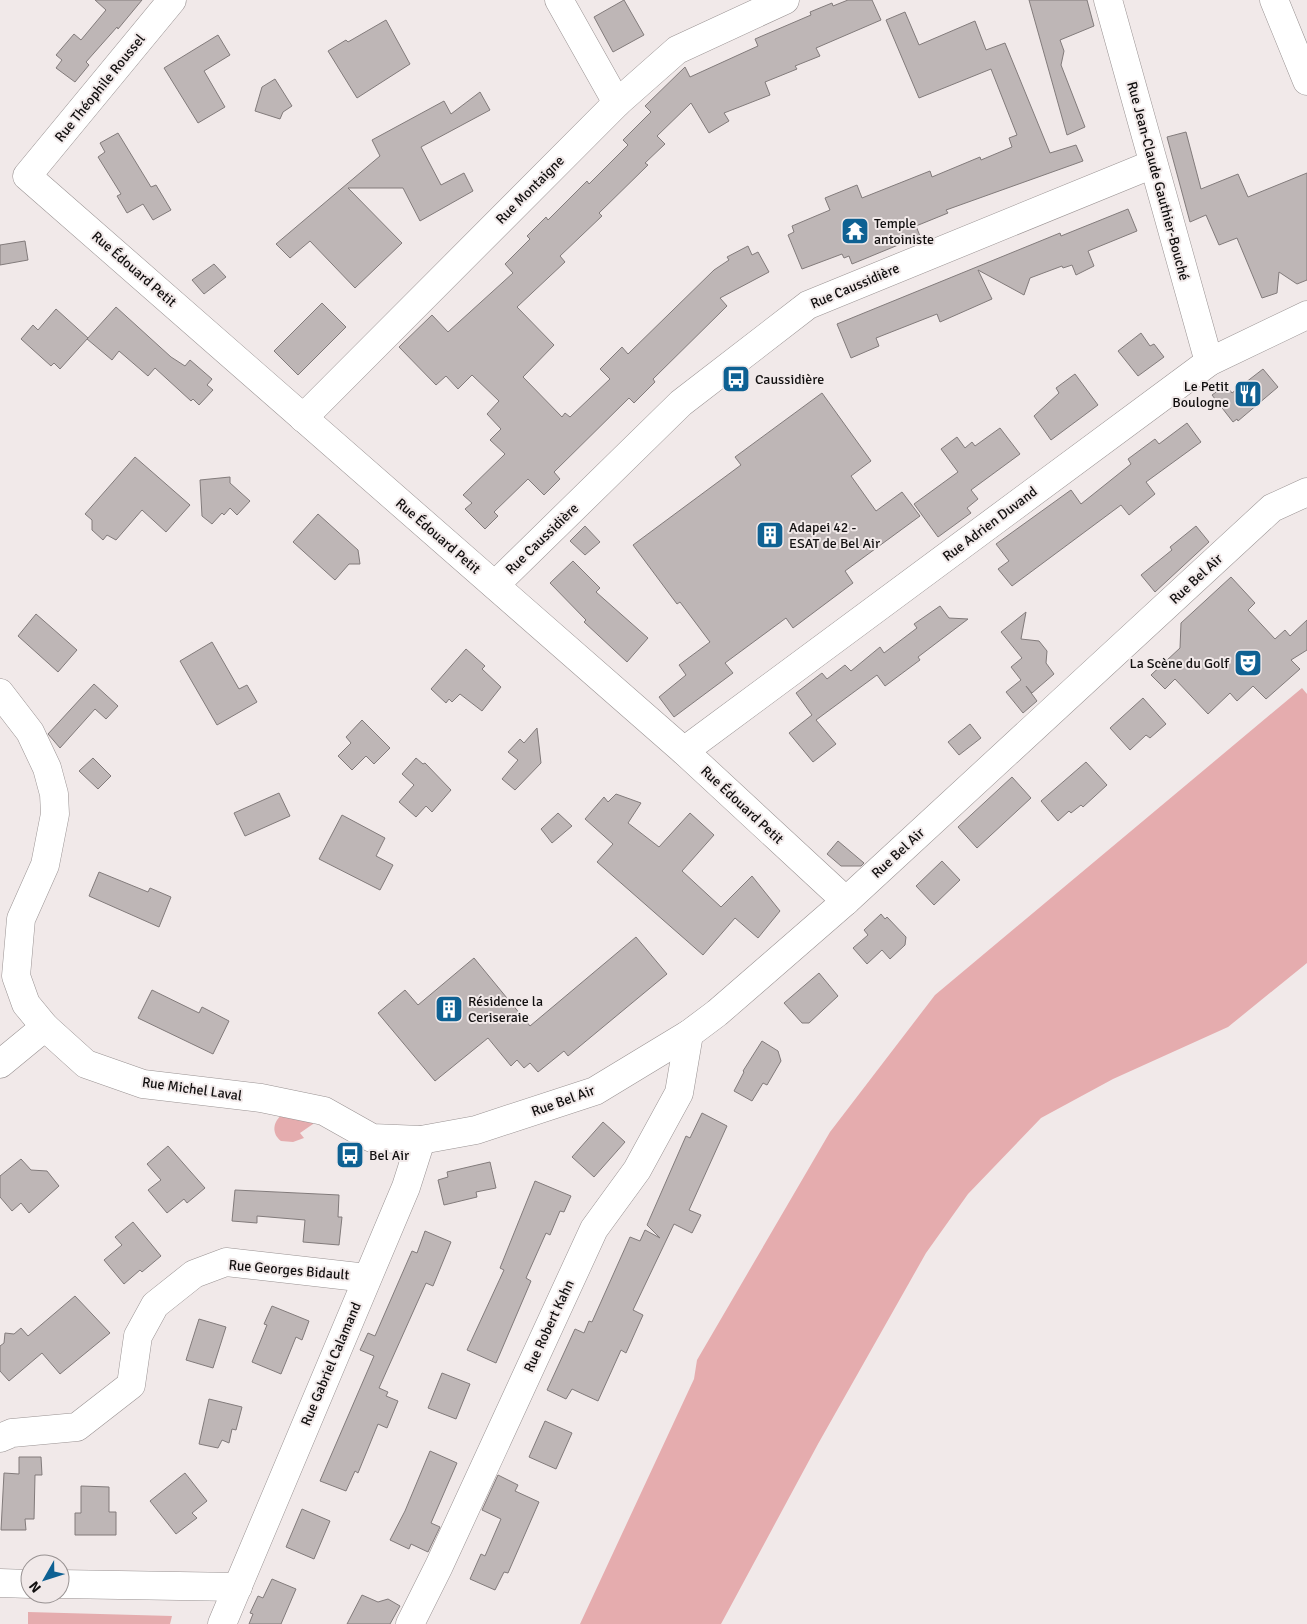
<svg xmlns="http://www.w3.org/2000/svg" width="1307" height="1624" viewBox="0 0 1307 1624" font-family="Signika,sans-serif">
	<rect width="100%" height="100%" fill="#f1e9e9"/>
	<g fill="#e5acae">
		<polygon points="1302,688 1307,694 1307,963 1228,1027 1113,1079 1041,1118 968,1194 926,1253 818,1444 721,1624 580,1624 694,1379 697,1360 830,1132 935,995"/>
		<path d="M283,1114L313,1122V1124L300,1133L304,1138L293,1142L281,1141C271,1133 273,1121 283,1114Z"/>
		<polygon points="28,1612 172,1616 170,1624 28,1624"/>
	</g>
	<g fill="#beb6b6" stroke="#827b7b">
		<polygon points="95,0 142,0 118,29 117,27 86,62 89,65 75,82 56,68 62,60 56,55 74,34 81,40 106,10"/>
		<polygon points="624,0 644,35 613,52 594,17"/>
		<polygon points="848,0 872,0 881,20 816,48 820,56 795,66 797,69 765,82 770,95 724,113 729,121 709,133 691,103 657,136 665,144 645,163 648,165 599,213 602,216 560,256 565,262 517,307 554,345 523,377 562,417 565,413 570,417 610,379 600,369 622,347 628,354 714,270 729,260 727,257 748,246 752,255 758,252 769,272 720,298 727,306 653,379 655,382 634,403 629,398 554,472 560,479 544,495 528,479 494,512 498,516 485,529 465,509 472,503 463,495 505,454 490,440 501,429 487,414 499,401 472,375 458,389 446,376 436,385 399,347 432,315 448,332 513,273 505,264 530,239 527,236 546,217 548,220 587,181 589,184 628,145 623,140 651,112 645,106 685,67 690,77 758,46 755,39 811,15 810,12 832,3 833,6"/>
		<polygon points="1029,0 1087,0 1094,26 1060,40 1064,51 1061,65 1085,127 1067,135"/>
		<polygon points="905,12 919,45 975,21 986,50 1005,43 1050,153 1076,145 1083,161 946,210 948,213 916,226 920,236 852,264 849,256 844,258 842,254 802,269 788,235 794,232 792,226 830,210 825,198 857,185 862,198 930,171 932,177 980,157 981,160 1012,147 1009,138 1017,135 991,69 919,98 886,20"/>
		<polygon points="386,20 410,64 357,98 328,51 346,40 348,42"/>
		<polygon points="218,35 230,55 204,71 225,107 198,123 164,68"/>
		<polygon points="275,79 292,106 283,112 280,119 255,111 262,87"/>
		<polygon points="480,92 490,110 421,147 441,185 464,173 473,191 420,221 403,188 348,188 402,243 355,288 310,241 290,258 276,244 380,156 372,140 444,101 451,114"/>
		<polygon points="1186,132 1201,189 1238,174 1248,197 1307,173 1307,280 1297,284 1279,272 1277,293 1262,298 1237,238 1219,245 1206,215 1190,222 1167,137"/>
		<polygon points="118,133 151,187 156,185 171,210 153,220 143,204 127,213 117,196 121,194 98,157 105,152 100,143"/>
		<polygon points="1128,209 1137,231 1088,251 1094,266 1076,275 1072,265 1063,268 1062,266 1030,278 1024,295 978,270 992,299 940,322 937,314 876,338 879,346 851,358 837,324 1060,233 1061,236"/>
		<polygon points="25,241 28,260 0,265 0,245"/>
		<polygon points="214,264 226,277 204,294 192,280"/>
		<polygon points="322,303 346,327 298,375 274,351"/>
		<polygon points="116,307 171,357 185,366 190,360 212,379 207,385 213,390 199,405 193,399 191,401 155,368 148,376 119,351 112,360 87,339"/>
		<polygon points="56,309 88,338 60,369 54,363 51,366 21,339 33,325 38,330"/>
		<polygon points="1141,333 1150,346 1154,344 1164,357 1138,376 1118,351"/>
		<polygon points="1263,369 1278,387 1238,421 1237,419 1233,422 1212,395 1226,385 1232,393"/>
		<polygon points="1075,374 1098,405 1051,440 1034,416 1059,393 1056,388"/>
		<polygon points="822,393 871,461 851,476 876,511 902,492 920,516 845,571 853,583 793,628 786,618 725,663 733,673 674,717 659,697 686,675 679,665 710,642 680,602 677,604 633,545 741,465 735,457"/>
		<polygon points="1187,423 1201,442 1146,482 1155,494 1129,515 1121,505 1012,586 998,569 1009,561 996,544 1071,490 1081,504 1131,464 1128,459 1155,439 1159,444"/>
		<polygon points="1000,428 1020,454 971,490 978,499 967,508 971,513 938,537 914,504 958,472 941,449 957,437 965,448 972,442 975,446"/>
		<polygon points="135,457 190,505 166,532 142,510 116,540 107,535 103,540 92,530 92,520 85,514"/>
		<polygon points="230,477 230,483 250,501 237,515 230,508 224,515 222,513 212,524 202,516 200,480"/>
		<polygon points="318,514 358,550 360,564 349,564 335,580 293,542"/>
		<polygon points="585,526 600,542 585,555 570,541"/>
		<polygon points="1196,526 1209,542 1155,592 1141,575 1172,550 1170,547"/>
		<polygon points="573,561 600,588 596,592 648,638 627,662 584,622 586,620 550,583"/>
		<polygon points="1231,577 1255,603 1248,610 1275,639 1285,630 1290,636 1307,620 1307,650 1291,660 1300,669 1266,699 1253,686 1237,701 1230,693 1208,714 1175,679 1165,689 1151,675 1180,648 1181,623"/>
		<polygon points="940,606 949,618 968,619 918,657 920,660 885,686 877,675 816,720 836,744 813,762 789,733 812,715 796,693 822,673 827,679 845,665 851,671 880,647 884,653 917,628 914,624"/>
		<polygon points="1026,612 1021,639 1039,641 1047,651 1046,663 1054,674 1032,693 1026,686 1037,701 1023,713 1006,692 1021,680 1011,667 1022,658 1001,632"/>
		<polygon points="36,614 77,650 58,672 18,636"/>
		<polygon points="212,642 239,689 247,685 257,702 217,725 180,661"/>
		<polygon points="466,649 485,666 482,669 501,687 482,711 460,694 452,702 449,699 446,703 431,689"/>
		<polygon points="94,684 118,706 106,719 95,709 60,748 48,734"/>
		<polygon points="1143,698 1166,724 1150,738 1146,735 1130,750 1110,728"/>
		<polygon points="362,720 390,748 374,764 366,756 352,770 338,756 351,743 346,737"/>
		<polygon points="970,724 981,738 959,755 948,742"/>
		<polygon points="537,728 541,763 515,790 502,779 518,760 508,752 520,739 524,743"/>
		<polygon points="93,758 111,776 98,789 79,771"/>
		<polygon points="416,758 423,764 425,763 451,790 432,812 426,806 416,817 399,802 414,785 402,774"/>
		<polygon points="1086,762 1107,785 1083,807 1081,805 1071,813 1069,811 1058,821 1041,801"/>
		<polygon points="1012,777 1031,798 977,848 958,827"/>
		<polygon points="279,793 290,816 245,836 234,813"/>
		<polygon points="616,794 641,803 628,823 659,847 690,813 714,835 682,871 721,907 752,876 780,911 758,938 735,918 703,955 597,862 613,844 585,819 604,797 608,802"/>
		<polygon points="558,813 572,826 552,843 541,829"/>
		<polygon points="342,815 385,838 376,856 393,865 380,890 319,859"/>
		<polygon points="838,841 864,863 861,866 841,866 827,854"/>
		<polygon points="942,861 960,880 934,905 916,886"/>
		<polygon points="99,872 148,892 150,888 171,897 159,927 89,896"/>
		<polygon points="881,914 885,919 887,917 906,937 905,945 890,959 882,950 867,964 853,948 868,935 864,930"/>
		<polygon points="636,937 667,974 568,1056 564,1051 538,1072 530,1063 524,1068 517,1060 511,1066 488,1038 435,1081 378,1013 405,990 418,1005 474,958 530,1026"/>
		<polygon points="819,973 838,996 809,1023 802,1023 784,1003"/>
		<polygon points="152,990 199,1013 202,1007 229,1021 213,1054 138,1018"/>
		<polygon points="762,1041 778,1051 781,1061 767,1085 763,1083 752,1101 734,1091 744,1072 743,1071"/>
		<polygon points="702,1113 727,1126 689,1210 701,1215 692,1233 674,1224 633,1310 643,1315 626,1353 621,1350 598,1401 572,1389 566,1399 547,1390 575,1329 584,1333 589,1321 592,1322 630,1237 640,1241 645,1230 660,1238 647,1225 686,1136 690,1138"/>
		<polygon points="603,1122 625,1142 594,1177 572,1157"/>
		<polygon points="168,1146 205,1188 187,1203 184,1199 167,1213 148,1190 161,1180 147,1164"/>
		<polygon points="21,1159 31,1170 47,1171 59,1186 29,1213 21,1203 12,1211 0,1197 0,1176"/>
		<polygon points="490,1162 496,1188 476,1192 477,1197 444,1205 438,1180 448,1177 447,1172"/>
		<polygon points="535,1181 571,1196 564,1212 560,1211 550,1235 546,1233 526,1278 531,1281 496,1363 467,1350 504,1270 500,1268"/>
		<polygon points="235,1190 339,1195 338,1217 342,1217 339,1245 303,1242 305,1220 257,1216 257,1223 232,1221"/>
		<polygon points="133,1222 161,1256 142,1272 140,1270 124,1284 104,1260 122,1245 115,1237"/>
		<polygon points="425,1231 451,1242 433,1286 426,1283 379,1388 388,1392 386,1396 398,1401 387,1428 378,1424 358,1473 355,1471 346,1491 320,1481 374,1356 360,1350 368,1333 375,1336 412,1251 417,1253"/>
		<polygon points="75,1296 110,1333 60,1374 42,1353 9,1381 0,1371 0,1346 4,1343 5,1333 14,1334 21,1328 28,1336"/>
		<polygon points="272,1306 309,1321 302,1340 296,1337 281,1374 252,1362 267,1325 264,1324"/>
		<polygon points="199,1319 226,1327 213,1368 186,1360"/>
		<polygon points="442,1373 470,1384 456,1419 428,1408"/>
		<polygon points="209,1399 242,1407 236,1430 232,1429 229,1443 222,1440 218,1448 199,1444"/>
		<polygon points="545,1421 572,1433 556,1469 529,1457"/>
		<polygon points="430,1451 457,1463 431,1523 440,1527 428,1552 411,1544 409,1549 390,1540 405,1511"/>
		<polygon points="19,1457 41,1457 42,1475 35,1475 34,1519 25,1519 26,1530 1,1530 4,1473 19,1474"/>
		<polygon points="185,1473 207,1501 192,1513 197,1518 176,1534 150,1501"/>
		<polygon points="498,1475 518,1485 515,1491 539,1502 508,1573 504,1572 495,1590 470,1579 481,1554 485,1556 501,1519 482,1510"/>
		<polygon points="81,1486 109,1487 109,1512 116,1512 116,1535 75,1535 75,1513 81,1513"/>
		<polygon points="302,1509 330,1521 314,1559 286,1547"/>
		<polygon points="272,1579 296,1589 281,1624 249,1624 253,1614 250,1613 258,1596 263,1598"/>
		<polygon points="362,1595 378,1602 388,1599 400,1606 390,1624 347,1624"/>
	</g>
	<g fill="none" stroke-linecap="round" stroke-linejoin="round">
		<defs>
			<g id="minor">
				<polyline points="172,0 27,176 684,751 846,901"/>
				<polyline points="559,0 617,103"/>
				<polyline points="1108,0 1209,362"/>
				<polyline points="1274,0 1307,81"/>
				<polyline points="303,418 617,103 677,50 785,0"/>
				<polyline points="495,585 681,403 808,305 1153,164"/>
				<polyline points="0,693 30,732 47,768 54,794 55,814 45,865 21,919 16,976 26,1004 45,1027 86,1064 143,1084 261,1098 324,1111 372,1138 421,1140 476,1130 595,1091 689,1034 717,1013 846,901 1272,508 1307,492"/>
				<polyline points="684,751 1209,362 1307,315"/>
				<polyline points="0,1064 45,1027"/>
				<polyline points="0,1438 12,1433 77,1427 131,1385 138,1336 155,1305 194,1274 226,1262 367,1278"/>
				<polyline points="0,1583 30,1584"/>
				<polyline points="60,1584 238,1587"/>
				<polyline points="222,1624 406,1187 421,1140"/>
				<polyline points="410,1624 439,1566 594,1229 637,1170 679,1093 689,1034"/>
			</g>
		</defs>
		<use href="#minor" stroke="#999292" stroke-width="29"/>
		<use href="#minor" stroke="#fff" stroke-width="28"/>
	</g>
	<defs>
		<symbol id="temple-square" viewBox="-11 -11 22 22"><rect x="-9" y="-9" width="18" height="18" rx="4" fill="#0e6193" stroke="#f1e9e9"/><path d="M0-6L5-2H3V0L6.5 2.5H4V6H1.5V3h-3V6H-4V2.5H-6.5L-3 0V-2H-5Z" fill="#fff"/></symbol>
		<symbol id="bus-square" viewBox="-11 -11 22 22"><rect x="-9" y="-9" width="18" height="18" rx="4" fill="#0e6193" stroke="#f1e9e9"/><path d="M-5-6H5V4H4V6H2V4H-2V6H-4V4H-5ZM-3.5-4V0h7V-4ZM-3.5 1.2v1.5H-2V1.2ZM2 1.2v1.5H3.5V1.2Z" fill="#fff"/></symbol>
		<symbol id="restaurant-square" viewBox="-11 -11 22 22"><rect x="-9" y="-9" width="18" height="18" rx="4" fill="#0e6193" stroke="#f1e9e9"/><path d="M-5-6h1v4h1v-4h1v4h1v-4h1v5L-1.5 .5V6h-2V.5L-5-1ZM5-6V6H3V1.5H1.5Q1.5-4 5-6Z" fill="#fff"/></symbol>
		<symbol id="building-square" viewBox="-11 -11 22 22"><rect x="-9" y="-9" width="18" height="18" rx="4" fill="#0e6193" stroke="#f1e9e9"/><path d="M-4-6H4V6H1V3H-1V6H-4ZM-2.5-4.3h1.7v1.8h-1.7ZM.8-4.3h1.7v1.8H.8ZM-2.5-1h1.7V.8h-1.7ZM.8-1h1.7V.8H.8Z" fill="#fff"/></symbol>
		<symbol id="theatre-square" viewBox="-11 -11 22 22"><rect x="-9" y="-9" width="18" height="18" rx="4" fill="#0e6193" stroke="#f1e9e9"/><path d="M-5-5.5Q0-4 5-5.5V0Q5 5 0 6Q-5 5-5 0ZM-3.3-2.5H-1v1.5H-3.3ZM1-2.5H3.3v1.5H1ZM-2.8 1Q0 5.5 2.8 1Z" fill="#fff"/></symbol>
	</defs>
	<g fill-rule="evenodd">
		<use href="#temple-square" x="839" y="215" width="32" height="32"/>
		<use href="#bus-square" x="720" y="363" width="32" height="32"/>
		<use href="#restaurant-square" x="1232" y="378" width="32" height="32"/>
		<use href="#building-square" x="754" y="519" width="32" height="32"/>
		<use href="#theatre-square" x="1232" y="647" width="32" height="32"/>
		<use href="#building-square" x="433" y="993" width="32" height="32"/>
		<use href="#bus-square" x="334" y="1139" width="32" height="32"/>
	</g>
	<g text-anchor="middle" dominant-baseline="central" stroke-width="4" stroke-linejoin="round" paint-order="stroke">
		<g font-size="14" fill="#121010" stroke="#f1e9e9">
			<text transform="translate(100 88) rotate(-51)">Rue Théophile Roussel</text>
			<text transform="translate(1158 181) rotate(75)">Rue Jean-Claude Gauthier-Bouché</text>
			<text transform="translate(530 190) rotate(-45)">Rue Montaigne</text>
			<text transform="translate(134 269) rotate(41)">Rue Édouard Petit</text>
			<text transform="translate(855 286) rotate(-23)">Rue Caussidière</text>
			<text transform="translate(990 524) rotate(-37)">Rue Adrien Duvand</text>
			<text transform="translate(438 536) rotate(41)">Rue Édouard Petit</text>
			<text transform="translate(542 539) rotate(-44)">Rue Caussidière</text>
			<text transform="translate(1196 579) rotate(-43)">Rue Bel Air</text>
			<text transform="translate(742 805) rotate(43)">Rue Édouard Petit</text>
			<text transform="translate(898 853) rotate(-43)">Rue Bel Air</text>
			<text transform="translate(192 1089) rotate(8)">Rue Michel Laval</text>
			<text transform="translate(563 1101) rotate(-20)">Rue Bel Air</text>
			<text transform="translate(289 1270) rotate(5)">Rue Georges Bidault</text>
			<text transform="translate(549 1326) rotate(-65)">Rue Robert Kahn</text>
			<text transform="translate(331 1364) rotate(-67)">Rue Gabriel Calamand</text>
		</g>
		<g font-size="14" fill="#121010" stroke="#f1e9e9" text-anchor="start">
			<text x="874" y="223">Temple<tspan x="874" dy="16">antoiniste</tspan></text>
			<text x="755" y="379">Caussidière</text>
			<text x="1229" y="386" text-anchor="end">Le Petit<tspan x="1229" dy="16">Boulogne</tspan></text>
			<text x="789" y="527">Adapei 42 -<tspan x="789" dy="16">ESAT de Bel Air</tspan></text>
			<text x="1229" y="663" text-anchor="end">La Scène du Golf</text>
			<text x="468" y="1001">Résidence la<tspan x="468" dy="16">Ceriseraie</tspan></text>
			<text x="369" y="1155">Bel Air</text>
		</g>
	</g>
	<g transform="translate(45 1579) rotate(231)"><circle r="24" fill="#f1e9e9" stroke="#989292"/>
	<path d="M0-4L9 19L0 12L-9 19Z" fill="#0e6193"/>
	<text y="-8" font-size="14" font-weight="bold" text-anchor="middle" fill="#121010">N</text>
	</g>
</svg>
